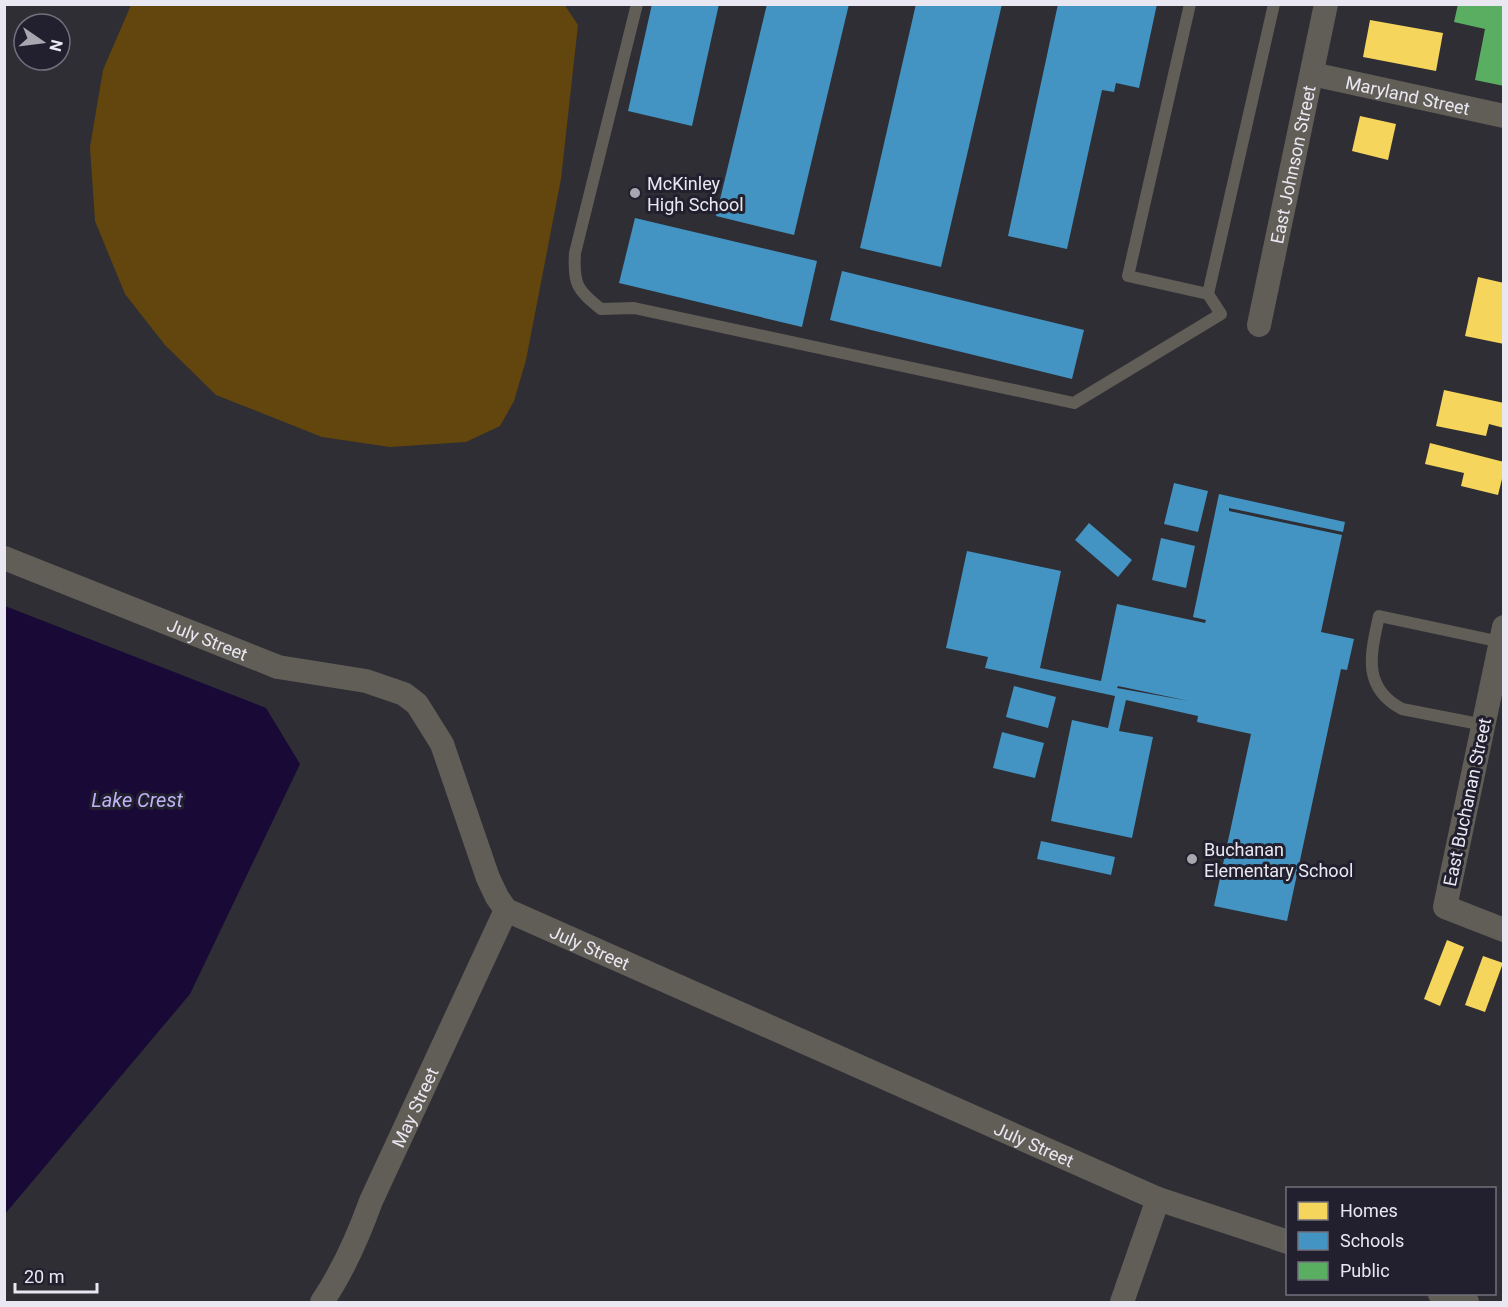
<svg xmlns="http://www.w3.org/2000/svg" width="1508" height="1307" viewBox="0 0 1508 1307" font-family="Roboto,sans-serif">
	<rect width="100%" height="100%" fill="#2e2e34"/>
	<polygon fill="#63460d" points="564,4 578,25 561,179 526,360 514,401 500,426 466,442 390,447 322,437 216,395 165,345 125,294 95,221 90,147 103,70 131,5"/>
	<polygon fill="#180937" points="5,606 266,708 300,764 190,994 5,1214"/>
	<g fill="#f6d55c">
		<polygon points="1370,20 1443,33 1436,71 1363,57"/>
		<polygon points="1360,116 1396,124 1388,160 1352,151"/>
		<polygon points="1478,277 1504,283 1504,344 1465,336"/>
		<polygon points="1444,390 1504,403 1504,428 1489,424 1486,436 1436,426"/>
		<polygon points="1430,443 1504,462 1504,471 1498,495 1461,486 1464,473 1425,464"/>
		<polygon points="1447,940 1464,947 1440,1006 1424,999"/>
		<polygon points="1483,956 1503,963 1485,1012 1465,1005"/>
	</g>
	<g fill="#4393c3" fill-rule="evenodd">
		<polygon points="652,4 719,4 692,126 628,111"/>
		<polygon points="767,4 849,4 794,235 716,216"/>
		<polygon points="916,4 1002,4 941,267 860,248"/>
		<polygon points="1058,4 1157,4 1139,88 1116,83 1114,92 1102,90 1067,249 1008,236"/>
		<polygon points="635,218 817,261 802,327 619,283"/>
		<polygon points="842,271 1084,330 1072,379 830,320"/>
		<polygon points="1174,483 1208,491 1198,532 1164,524"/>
		<path d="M1219,494L1345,522L1343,532L1229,508V511L1342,535L1321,632L1354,639L1347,670L1341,669L1287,921L1214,906L1251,734L1197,722L1198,716L1126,700L1119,731L1153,737L1132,838L1051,821L1072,720L1108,728L1115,696L985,668L988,657L946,648L967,551L1061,571L1040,668L1101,681L1117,604L1205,623L1206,620L1193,617ZM1118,686L1189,701L1117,688Z"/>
		<polygon points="1089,523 1132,560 1118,577 1075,540"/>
		<polygon points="1161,538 1195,546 1186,588 1152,580"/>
		<polygon points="1014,686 1056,697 1048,728 1006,717"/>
		<polygon points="1002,732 1044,743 1035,778 993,768"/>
		<polygon points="1041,841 1115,857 1111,875 1037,859"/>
	</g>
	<polygon fill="#5aae61" points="1458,4 1504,4 1504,86 1475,80 1485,29 1454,22"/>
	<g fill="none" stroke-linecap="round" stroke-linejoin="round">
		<g stroke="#615d57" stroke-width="12">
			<path d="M637,4L575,253C573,284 577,290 601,309L634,308L1074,403L1221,314L1208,294"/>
			<polyline points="1190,4 1128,276 1208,294 1274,4"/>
			<path d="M1484,725L1402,709C1361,687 1371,653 1379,616L1501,642"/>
		</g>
		<g stroke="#615d57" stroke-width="24">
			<path id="s1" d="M1312,74L1504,116"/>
			<path id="s2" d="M1259,325L1326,4"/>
			<path id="s3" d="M4,558L278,667L366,681L404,694L417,704L442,744L488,878L497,897L506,910L1158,1199L1288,1242"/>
			<polyline points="1504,627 1445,907 1504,930"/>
			<polyline points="1440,1294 1467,1302"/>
			<path id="s4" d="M322,1302C343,1271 358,1237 371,1201L506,910"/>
			<polyline points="1122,1302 1158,1199"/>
		</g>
	</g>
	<g fill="#a8a7b0" stroke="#22202e" stroke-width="2">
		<circle cx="635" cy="193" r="6"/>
		<circle cx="1192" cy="859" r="6"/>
	</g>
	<g text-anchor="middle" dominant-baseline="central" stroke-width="6" stroke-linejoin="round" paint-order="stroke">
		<g font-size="18" fill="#e9e8f2" stroke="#22202e">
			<text stroke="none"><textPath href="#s1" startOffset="98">Maryland Street</textPath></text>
			<text stroke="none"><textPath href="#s2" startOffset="164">East Johnson Street</textPath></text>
			<text stroke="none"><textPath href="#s3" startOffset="219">July Street</textPath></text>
			<text transform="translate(1467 802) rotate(-78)">East Buchanan Street</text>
			<text stroke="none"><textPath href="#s3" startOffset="758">July Street</textPath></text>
			<text stroke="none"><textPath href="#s4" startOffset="216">May Street</textPath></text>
			<text stroke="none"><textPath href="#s3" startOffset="1244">July Street</textPath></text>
		</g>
		<g font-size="18" fill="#e9e8f2" stroke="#22202e" text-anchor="start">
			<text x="647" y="183">McKinley<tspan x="647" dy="21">High School</tspan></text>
			<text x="1204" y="849">Buchanan<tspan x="1204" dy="21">Elementary School</tspan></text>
		</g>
		<g font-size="20" font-style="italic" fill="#beb3f7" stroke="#22202e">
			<text x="137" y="800">Lake Crest</text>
		</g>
	</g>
	<rect width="1508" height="1307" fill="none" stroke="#e9e8f2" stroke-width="12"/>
	<rect x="1286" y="1187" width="210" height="108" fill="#22202e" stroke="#72707c" stroke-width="1.5"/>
	<rect x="1298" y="1202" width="30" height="18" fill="#f6d55c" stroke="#72707c" stroke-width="1.5"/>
	<text x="1340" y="1217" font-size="18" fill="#e9e8f2">Homes</text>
	<rect x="1298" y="1232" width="30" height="18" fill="#4393c3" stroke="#72707c" stroke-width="1.5"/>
	<text x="1340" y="1247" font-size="18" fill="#e9e8f2">Schools</text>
	<rect x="1298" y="1262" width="30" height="18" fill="#5aae61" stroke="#72707c" stroke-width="1.5"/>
	<text x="1340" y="1277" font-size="18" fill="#e9e8f2">Public</text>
	<g transform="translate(42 42) rotate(104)"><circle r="28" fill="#22202e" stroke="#72707c" stroke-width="1.5"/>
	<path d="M0-4.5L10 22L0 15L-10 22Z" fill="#a8a7b0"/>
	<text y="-9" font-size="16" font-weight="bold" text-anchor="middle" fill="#e9e8f2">N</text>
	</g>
	<path d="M15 1283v9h82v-9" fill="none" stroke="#e9e8f2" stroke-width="3"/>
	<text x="24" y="1283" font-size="18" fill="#e9e8f2" stroke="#22202e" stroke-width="4.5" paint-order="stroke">20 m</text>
</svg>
